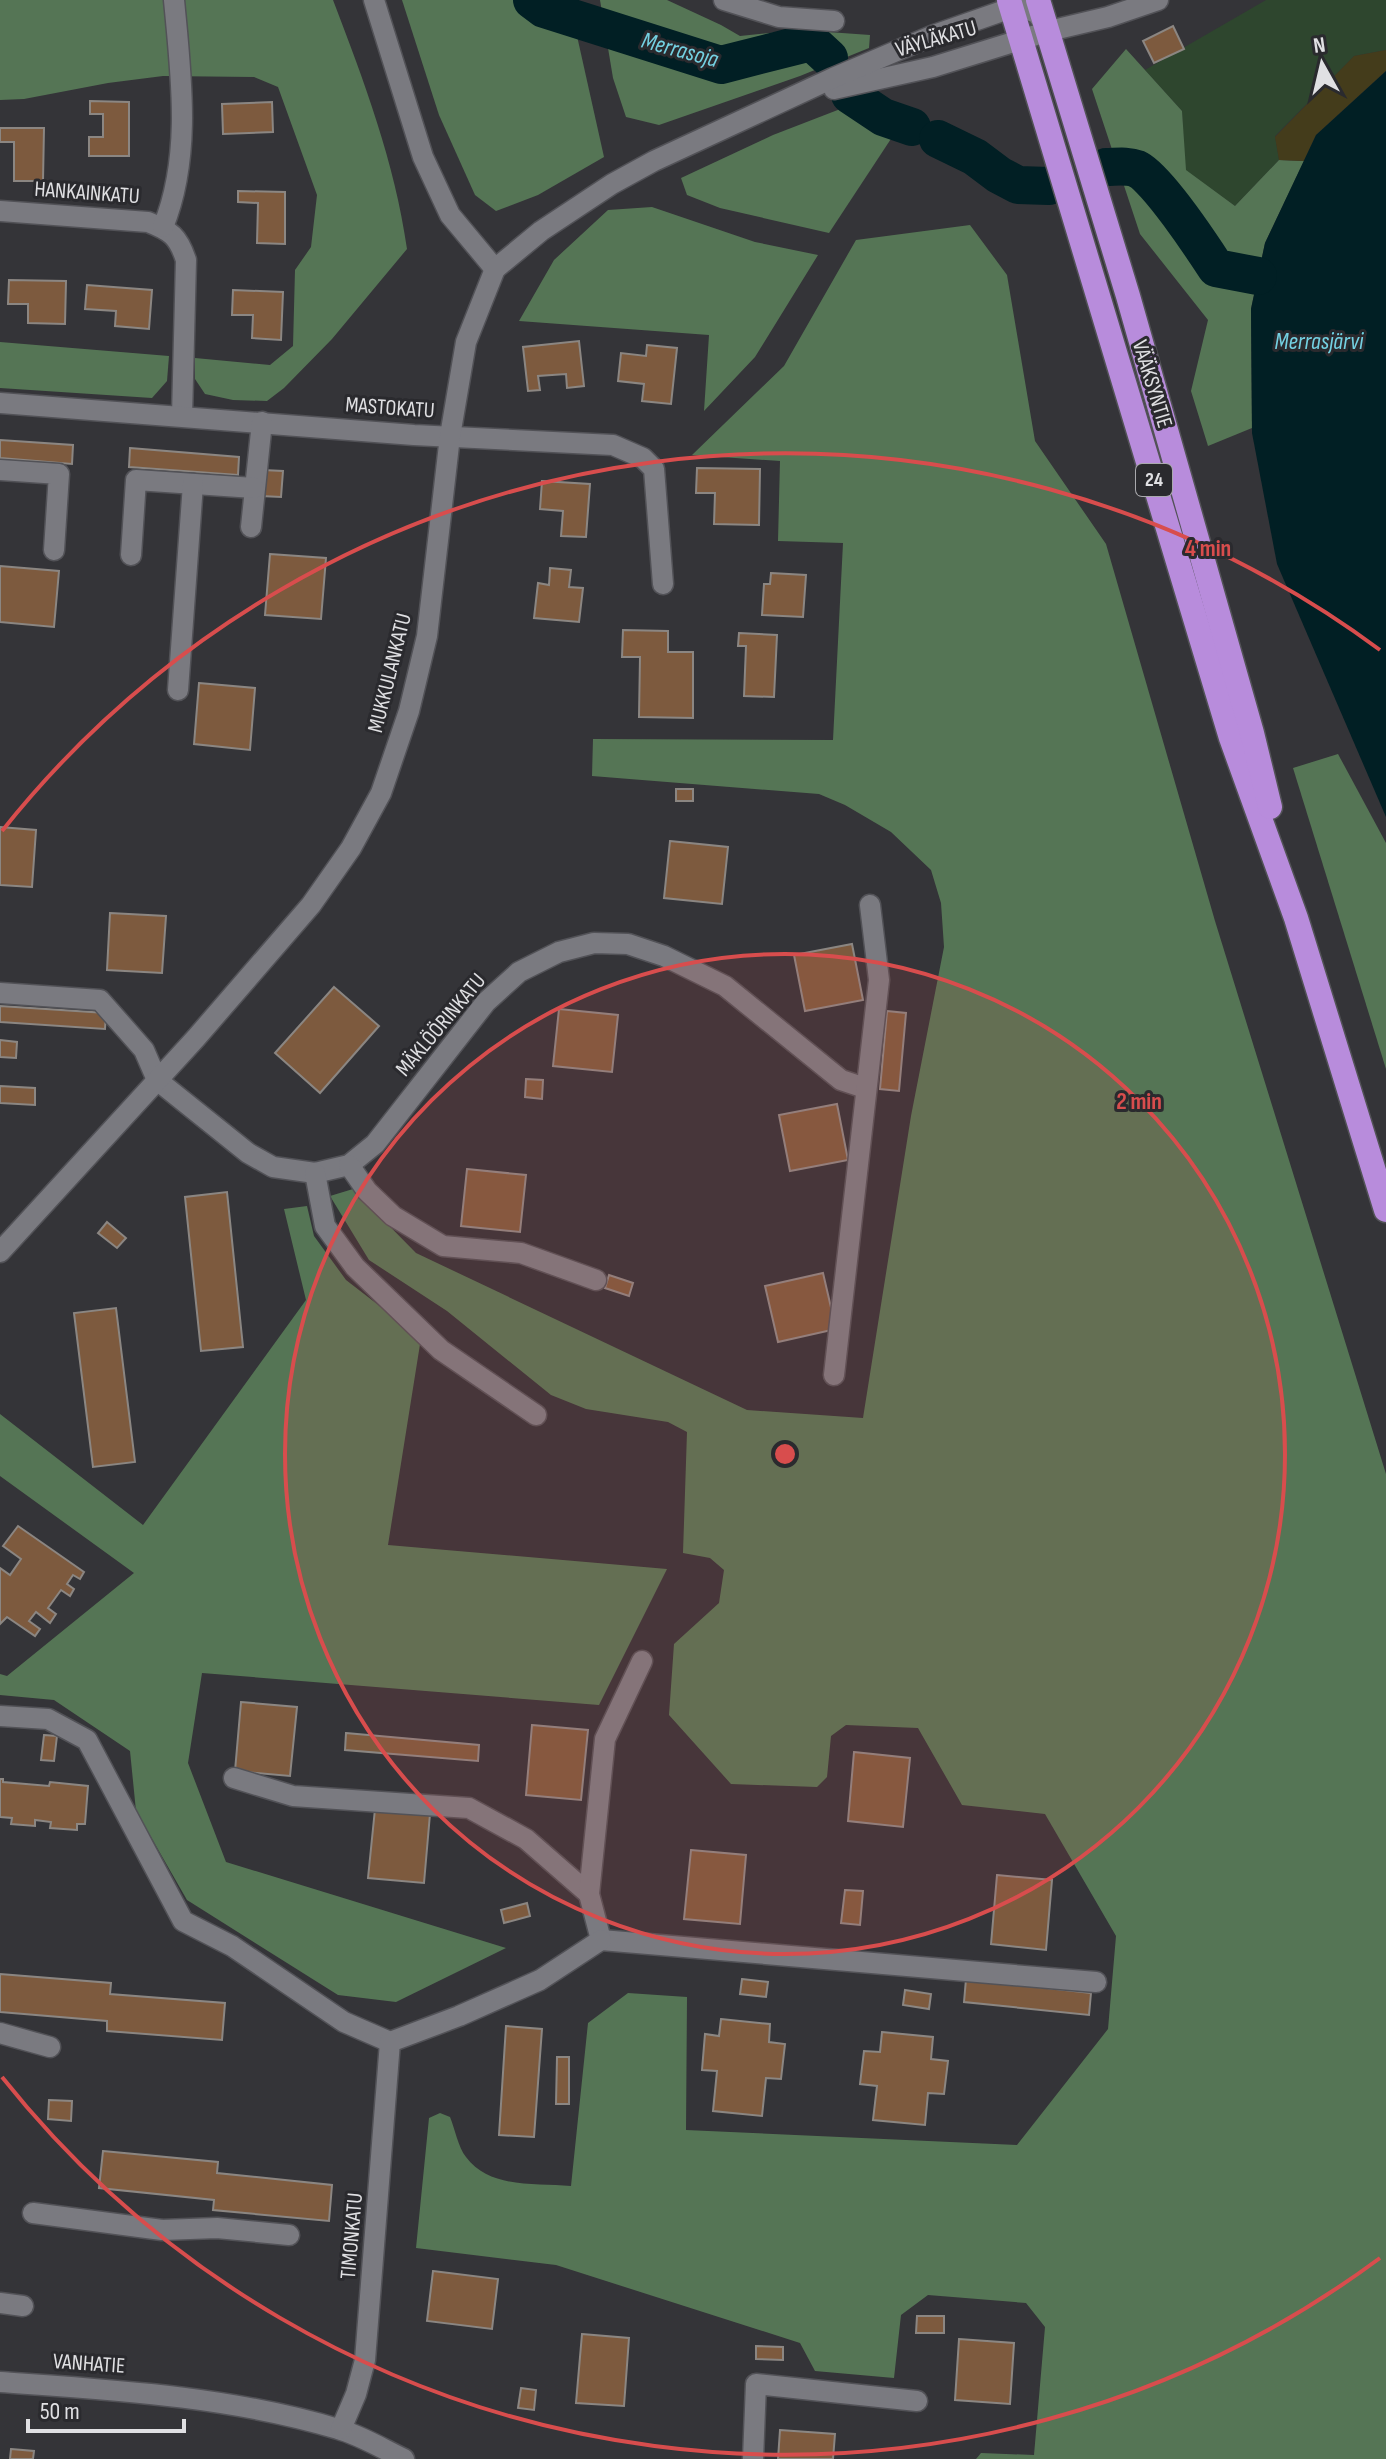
<svg xmlns="http://www.w3.org/2000/svg" width="1386" height="2459" viewBox="0 0 1386 2459" font-family="'Sofia Sans Condensed',sans-serif">
	<rect width="100%" height="100%" fill="#343438"/>
	<polygon fill="#2e462e" points="1266,0 1386,0 1386,50 1354,56 1275,136 1279,160 1235,206 1185,170 1182,111 1145,70"/>
	<g fill="#557555">
		<path d="M0,0H333C364,81 395,163 407,249L332,339L284,388L267,401L233,400L205,394L195,379V358L270,365L293,346L295,270L311,247L317,195L278,87L254,77L163,76L108,83L24,99L0,100Z"/>
		<polygon points="402,0 569,0 604,157 538,195 496,211 475,195 439,115"/>
		<polygon points="600,0 667,0 721,25 740,36 800,30 870,35 869,48 800,76 659,125 626,117 613,78"/>
		<polygon points="1126,49 1182,111 1186,170 1235,206 1279,160 1304,161 1265,243 1251,309 1252,428 1208,446 1191,391 1208,320 1140,234 1092,89"/>
		<polygon points="861,101 908,113 829,233 720,208 687,195 681,178 773,135"/>
		<polygon points="652,207 755,242 818,255 755,357 704,411 709,335 519,321 554,260 608,210"/>
		<path d="M970,225L1007,275L1035,441L1106,544L1215,921L1386,1474V2459H976L981,2453L1034,2455L1045,2327L1026,2303L928,2295L901,2315L894,2378L815,2371L800,2343L556,2265L416,2248L429,2118L440,2113L450,2117C455,2129 458,2147 466,2157C490,2189 535,2183 571,2186L588,2023L628,1993L687,1997L686,2130L1017,2145L1108,2029L1116,1936L1045,1814L962,1805L918,1728L846,1725L831,1736L827,1777L817,1787L731,1784L669,1715L674,1644L719,1603L724,1570L710,1558L683,1553L687,1432L668,1422L586,1409L551,1395L447,1311L369,1260L330,1196L353,1189L416,1253L747,1410L863,1418L911,1116L944,947L941,903L931,870L891,832L845,805L819,794L592,776L593,739L833,740L843,543L778,541L780,461L692,455L784,366L856,240Z"/>
		<polygon points="0,342 169,356 167,381 152,398 0,388"/>
		<polygon points="1338,754 1386,843 1386,1069 1293,768"/>
		<polygon points="307,1206 314,1236 346,1280 421,1338 388,1545 667,1569 599,1705 202,1673 188,1763 226,1862 506,1948 396,2002 338,1995 187,1900 136,1811 130,1751 54,1700 0,1695 0,1674 7,1676 134,1573 0,1476 0,1414 143,1525 306,1300 284,1209"/>
	</g>
	<polygon fill="#443c1b" points="1386,50 1386,71 1316,135 1304,161 1279,160 1275,137 1354,56"/>
	<polygon fill="#011f24" points="1386,71 1386,817 1277,564 1252,433 1251,309 1265,243 1316,135"/>
	<g fill="none" stroke-linecap="round" stroke-linejoin="round">
		<g stroke="#011f24" stroke-width="38">
			<polyline points="532,0 544,9 721,65 807,43 816,46 829,58"/>
			<polyline points="850,95 883,117 912,127"/>
			<polyline points="938,139 975,157 999,175 1018,185 1049,186"/>
			<path d="M1106,167C1116,167 1127,165 1137,169C1156,177 1203,248 1216,268L1258,276"/>
		</g>
	</g>
	<g fill="#7d5a3e" stroke="#8b8682" stroke-width="2">
		<polygon points="1173,26 1184,49 1154,63 1143,41"/>
		<polygon points="90,101 129,102 129,156 89,156 89,137 103,137 103,114 90,114"/>
		<polygon points="272,102 273,132 223,134 222,104"/>
		<polygon points="0,128 44,128 43,181 14,181 14,142 0,142"/>
		<polygon points="238,191 285,192 285,244 257,243 258,203 238,202"/>
		<polygon points="9,280 66,281 65,324 28,323 28,304 8,304"/>
		<polygon points="87,285 152,290 149,329 115,326 116,311 85,309"/>
		<polygon points="233,290 283,292 281,340 252,338 253,315 232,315"/>
		<polygon points="579,341 584,386 567,388 566,374 538,376 540,390 528,391 523,347"/>
		<polygon points="647,345 677,348 671,404 642,401 644,384 618,381 621,353 646,356"/>
		<polygon points="0,440 73,445 72,464 0,458"/>
		<polygon points="130,448 239,457 238,475 129,467"/>
		<polygon points="697,468 760,469 759,525 714,524 715,493 696,493"/>
		<polygon points="263,470 283,471 281,497 261,496"/>
		<polygon points="542,481 590,484 586,537 561,536 563,511 540,509"/>
		<polygon points="270,554 326,558 321,619 265,615"/>
		<polygon points="0,566 59,571 54,627 0,622"/>
		<polygon points="550,568 571,570 569,587 583,588 579,622 534,618 538,583 549,585"/>
		<polygon points="771,573 806,575 803,617 762,615 764,584 770,584"/>
		<polygon points="623,630 668,631 668,652 693,652 693,718 639,717 640,657 622,657"/>
		<polygon points="739,633 777,635 774,697 744,696 746,646 738,646"/>
		<polygon points="199,683 255,688 250,750 194,744"/>
		<rect x="676" y="789" width="17" height="12"/>
		<polygon points="0,827 36,830 32,887 0,885"/>
		<polygon points="670,841 728,847 722,904 664,898"/>
		<polygon points="110,913 166,916 162,973 107,970"/>
		<polygon points="852,944 863,1000 805,1011 794,955"/>
		<polygon points="334,987 379,1026 320,1093 275,1053"/>
		<polygon points="0,1006 106,1013 105,1029 0,1022"/>
		<polygon points="559,1009 618,1015 612,1072 553,1066"/>
		<polygon points="887,1011 906,1013 899,1091 880,1089"/>
		<polygon points="0,1040 17,1042 16,1058 0,1057"/>
		<polygon points="526,1079 543,1080 542,1099 525,1097"/>
		<polygon points="0,1086 35,1088 35,1105 0,1103"/>
		<polygon points="837,1104 848,1160 790,1171 779,1115"/>
		<polygon points="467,1169 526,1175 520,1232 461,1226"/>
		<polygon points="227,1192 243,1347 201,1351 185,1197"/>
		<polygon points="107,1222 126,1238 117,1248 98,1233"/>
		<polygon points="823,1273 836,1329 778,1342 765,1286"/>
		<polygon points="609,1275 633,1283 629,1296 605,1288"/>
		<polygon points="116,1308 135,1462 93,1467 74,1313"/>
		<polygon points="18,1526 84,1572 80,1579 73,1575 67,1584 74,1589 70,1596 61,1590 48,1608 56,1614 50,1623 36,1612 29,1621 40,1629 35,1636 7,1617 0,1624 0,1568 10,1575 21,1559 3,1546"/>
		<polygon points="241,1702 297,1707 290,1776 235,1771"/>
		<polygon points="532,1725 588,1730 581,1800 526,1795"/>
		<polygon points="346,1733 479,1745 478,1761 345,1750"/>
		<polygon points="44,1735 57,1736 54,1761 41,1760"/>
		<polygon points="854,1752 910,1758 903,1827 848,1821"/>
		<polygon points="0,1779 3,1779 3,1782 49,1786 50,1782 88,1786 85,1824 77,1824 77,1830 50,1828 51,1822 35,1820 35,1826 11,1824 12,1818 0,1817"/>
		<polygon points="375,1809 430,1814 424,1883 368,1878"/>
		<polygon points="691,1850 746,1855 740,1924 684,1919"/>
		<polygon points="997,1875 1052,1880 1046,1950 991,1944"/>
		<polygon points="845,1890 863,1891 860,1925 841,1923"/>
		<polygon points="527,1903 530,1916 504,1923 501,1910"/>
		<polygon points="0,1974 111,1983 110,1994 225,2003 222,2040 107,2031 107,2021 0,2012"/>
		<polygon points="742,1979 768,1982 766,1997 740,1994"/>
		<polygon points="966,1979 1091,1993 1089,2015 964,2002"/>
		<polygon points="905,1990 931,1994 929,2009 903,2005"/>
		<polygon points="721,2019 770,2024 769,2042 785,2044 781,2079 766,2078 762,2116 713,2111 717,2071 702,2070 705,2034 719,2036"/>
		<polygon points="506,2026 542,2029 534,2137 499,2135"/>
		<polygon points="882,2032 933,2037 931,2059 948,2061 944,2094 928,2093 925,2125 873,2120 877,2086 860,2084 864,2051 880,2052"/>
		<polygon points="557,2057 569,2057 569,2104 556,2104"/>
		<polygon points="49,2100 72,2101 71,2121 48,2119"/>
		<polygon points="103,2151 218,2162 217,2173 332,2185 329,2221 213,2210 214,2200 99,2188"/>
		<polygon points="433,2271 498,2279 492,2329 427,2321"/>
		<polygon points="917,2316 944,2316 944,2333 916,2333"/>
		<polygon points="582,2334 629,2338 624,2406 576,2403"/>
		<polygon points="959,2339 1014,2343 1010,2404 955,2400"/>
		<polygon points="756,2346 783,2347 783,2360 756,2359"/>
		<polygon points="521,2388 536,2390 534,2410 518,2408"/>
		<polygon points="780,2430 835,2434 833,2459 778,2459"/>
		<polygon points="11,2449 34,2451 33,2459 10,2459"/>
	</g>
	<g fill="none" stroke-linecap="round" stroke-linejoin="round">
		<defs>
			<g id="minor">
				<polyline points="374,0 423,157 450,215 495,269"/>
				<polyline points="724,0 779,17 834,21"/>
				<polyline points="834,89 933,67 1049,31 1108,17 1158,0"/>
				<path d="M0,211L148,222C171,231 178,236 186,260L182,416"/>
				<path d="M163,227C192,156 181,75 174,0"/>
				<polyline points="0,403 414,435 613,445 643,458 654,469 663,584"/>
				<polyline points="0,470 59,474 54,550"/>
				<polyline points="251,527 262,422"/>
				<polyline points="131,555 136,480 254,488"/>
				<polyline points="178,690 193,484"/>
				<polyline points="0,993 100,1000 144,1050 157,1080 248,1153 273,1167 315,1173 349,1165 375,1144 486,1002 519,972 559,952 594,943 628,944 664,956 725,986 841,1080 865,1088"/>
				<polyline points="349,1165 367,1191 393,1216 443,1246 521,1253 596,1280"/>
				<polyline points="315,1173 325,1226 355,1267 441,1350 536,1415"/>
				<polyline points="0,1252 196,1038 311,905 351,848 381,793 409,711 427,636 450,436 466,342 495,269 541,231 612,184 654,161 833,78 934,35 1011,8 1026,9 1037,13 1046,27"/>
				<polyline points="834,1375 879,980 870,905"/>
				<polyline points="0,1716 48,1719 87,1740 183,1921 232,1946 344,2022 390,2042"/>
				<polyline points="234,1778 293,1796 469,1808 526,1839 589,1894"/>
				<polyline points="601,1940 1096,1982"/>
				<polyline points="601,1940 589,1894 605,1739 642,1661"/>
				<polyline points="0,2033 50,2047"/>
				<polyline points="33,2213 162,2230 217,2228 289,2235"/>
				<polyline points="0,2303 23,2306"/>
				<path d="M0,2382C113,2390 228,2396 338,2429C360,2435 383,2449 404,2459"/>
				<polyline points="341,2429 356,2394 365,2360 390,2042 459,2016 540,1980 601,1940"/>
				<polyline points="753,2459 756,2384 917,2401"/>
			</g>
			<g id="highway">
				<polyline points="1009,0 1231,738 1296,918 1386,1210"/>
				<polyline points="1038,0 1128,296 1252,733 1270,807"/>
			</g>
		</defs>
		<use href="#minor" stroke="#525257" stroke-width="23"/>
		<use href="#highway" stroke="#525257" stroke-width="27"/>
		<use href="#minor" stroke="#7a7a80" stroke-width="20"/>
		<use href="#highway" stroke="#b88cdc" stroke-width="24"/>
	</g>
	<circle cx="785" cy="1454" r="500" fill="#d84d4d" fill-opacity=".12"/>
	<g fill="none" stroke="#d84d4d" stroke-width="4">
		<circle cx="785" cy="1454" r="500"/>
		<path d="M1380 2258A1000 1000 0 0 1 2 2077M2 831A1000 1000 0 0 1 1380 650"/>
	</g>
	<g text-anchor="middle" dominant-baseline="central" stroke-width="6" stroke-linejoin="round" paint-order="stroke">
		<rect fill="#2a2a2e" stroke="#a9a9ad" stroke-width="2" x="1136" y="464" width="36" height="32" rx="6"/>
		<g font-size="20" font-weight="bold" fill="#e0e0e3">
			<text x="1154" y="480">24</text>
		</g>
		<g font-size="22" fill="#e0e0e3" stroke="#2a2a2e">
			<text transform="translate(936 39) rotate(-16)">VÄYLÄKATU</text>
			<text transform="translate(87 193) rotate(4)">HANKAINKATU</text>
			<text transform="translate(1152 384) rotate(73)">VÄÄKSYNTIE</text>
			<text transform="translate(390 408) rotate(4)">MASTOKATU</text>
			<text transform="translate(390 673) rotate(-76)">MUKKULANKATU</text>
			<text transform="translate(441 1025) rotate(-50)">MÄKLÖÖRINKATU</text>
			<text transform="translate(352 2236) rotate(-85)">TIMONKATU</text>
			<text transform="translate(89 2364) rotate(4)">VANHATIE</text>
		</g>
		<g font-size="24" font-style="italic" fill="#74d1e2" stroke="#2a2a2e">
			<text transform="translate(680 50) rotate(15)">Merrasoja</text>
			<text x="1319" y="341">Merrasjärvi</text>
		</g>
	</g>
	<circle cx="785" cy="1454" r="12" fill="#d84d4d" stroke="#2a2a2e" stroke-width="4"/>
	<g font-size="24" text-anchor="middle" font-weight="bold" fill="#d84d4d" stroke="#2a2a2e" stroke-width="6" stroke-linejoin="round" paint-order="stroke">
		<text x="1208" y="556">4 min</text>
		<text x="1139" y="1109">2 min</text>
	</g>
	<g transform="translate(1322 64) rotate(352)" stroke="#2a2a2e" stroke-width="6" paint-order="stroke">
	<path d="M0-6L14 30L0 20L-14 30Z" fill="#e0e0e3"/>
	<text y="-12" font-size="22" font-weight="bold" text-anchor="middle" fill="#e0e0e3">N</text>
	</g>
	<path d="M28 2419v12h156v-12" fill="none" stroke="#e0e0e3" stroke-width="4"/>
	<text x="40" y="2419" font-size="24" fill="#e0e0e3" stroke="#2a2a2e" stroke-width="6" paint-order="stroke">50 m</text>
</svg>
